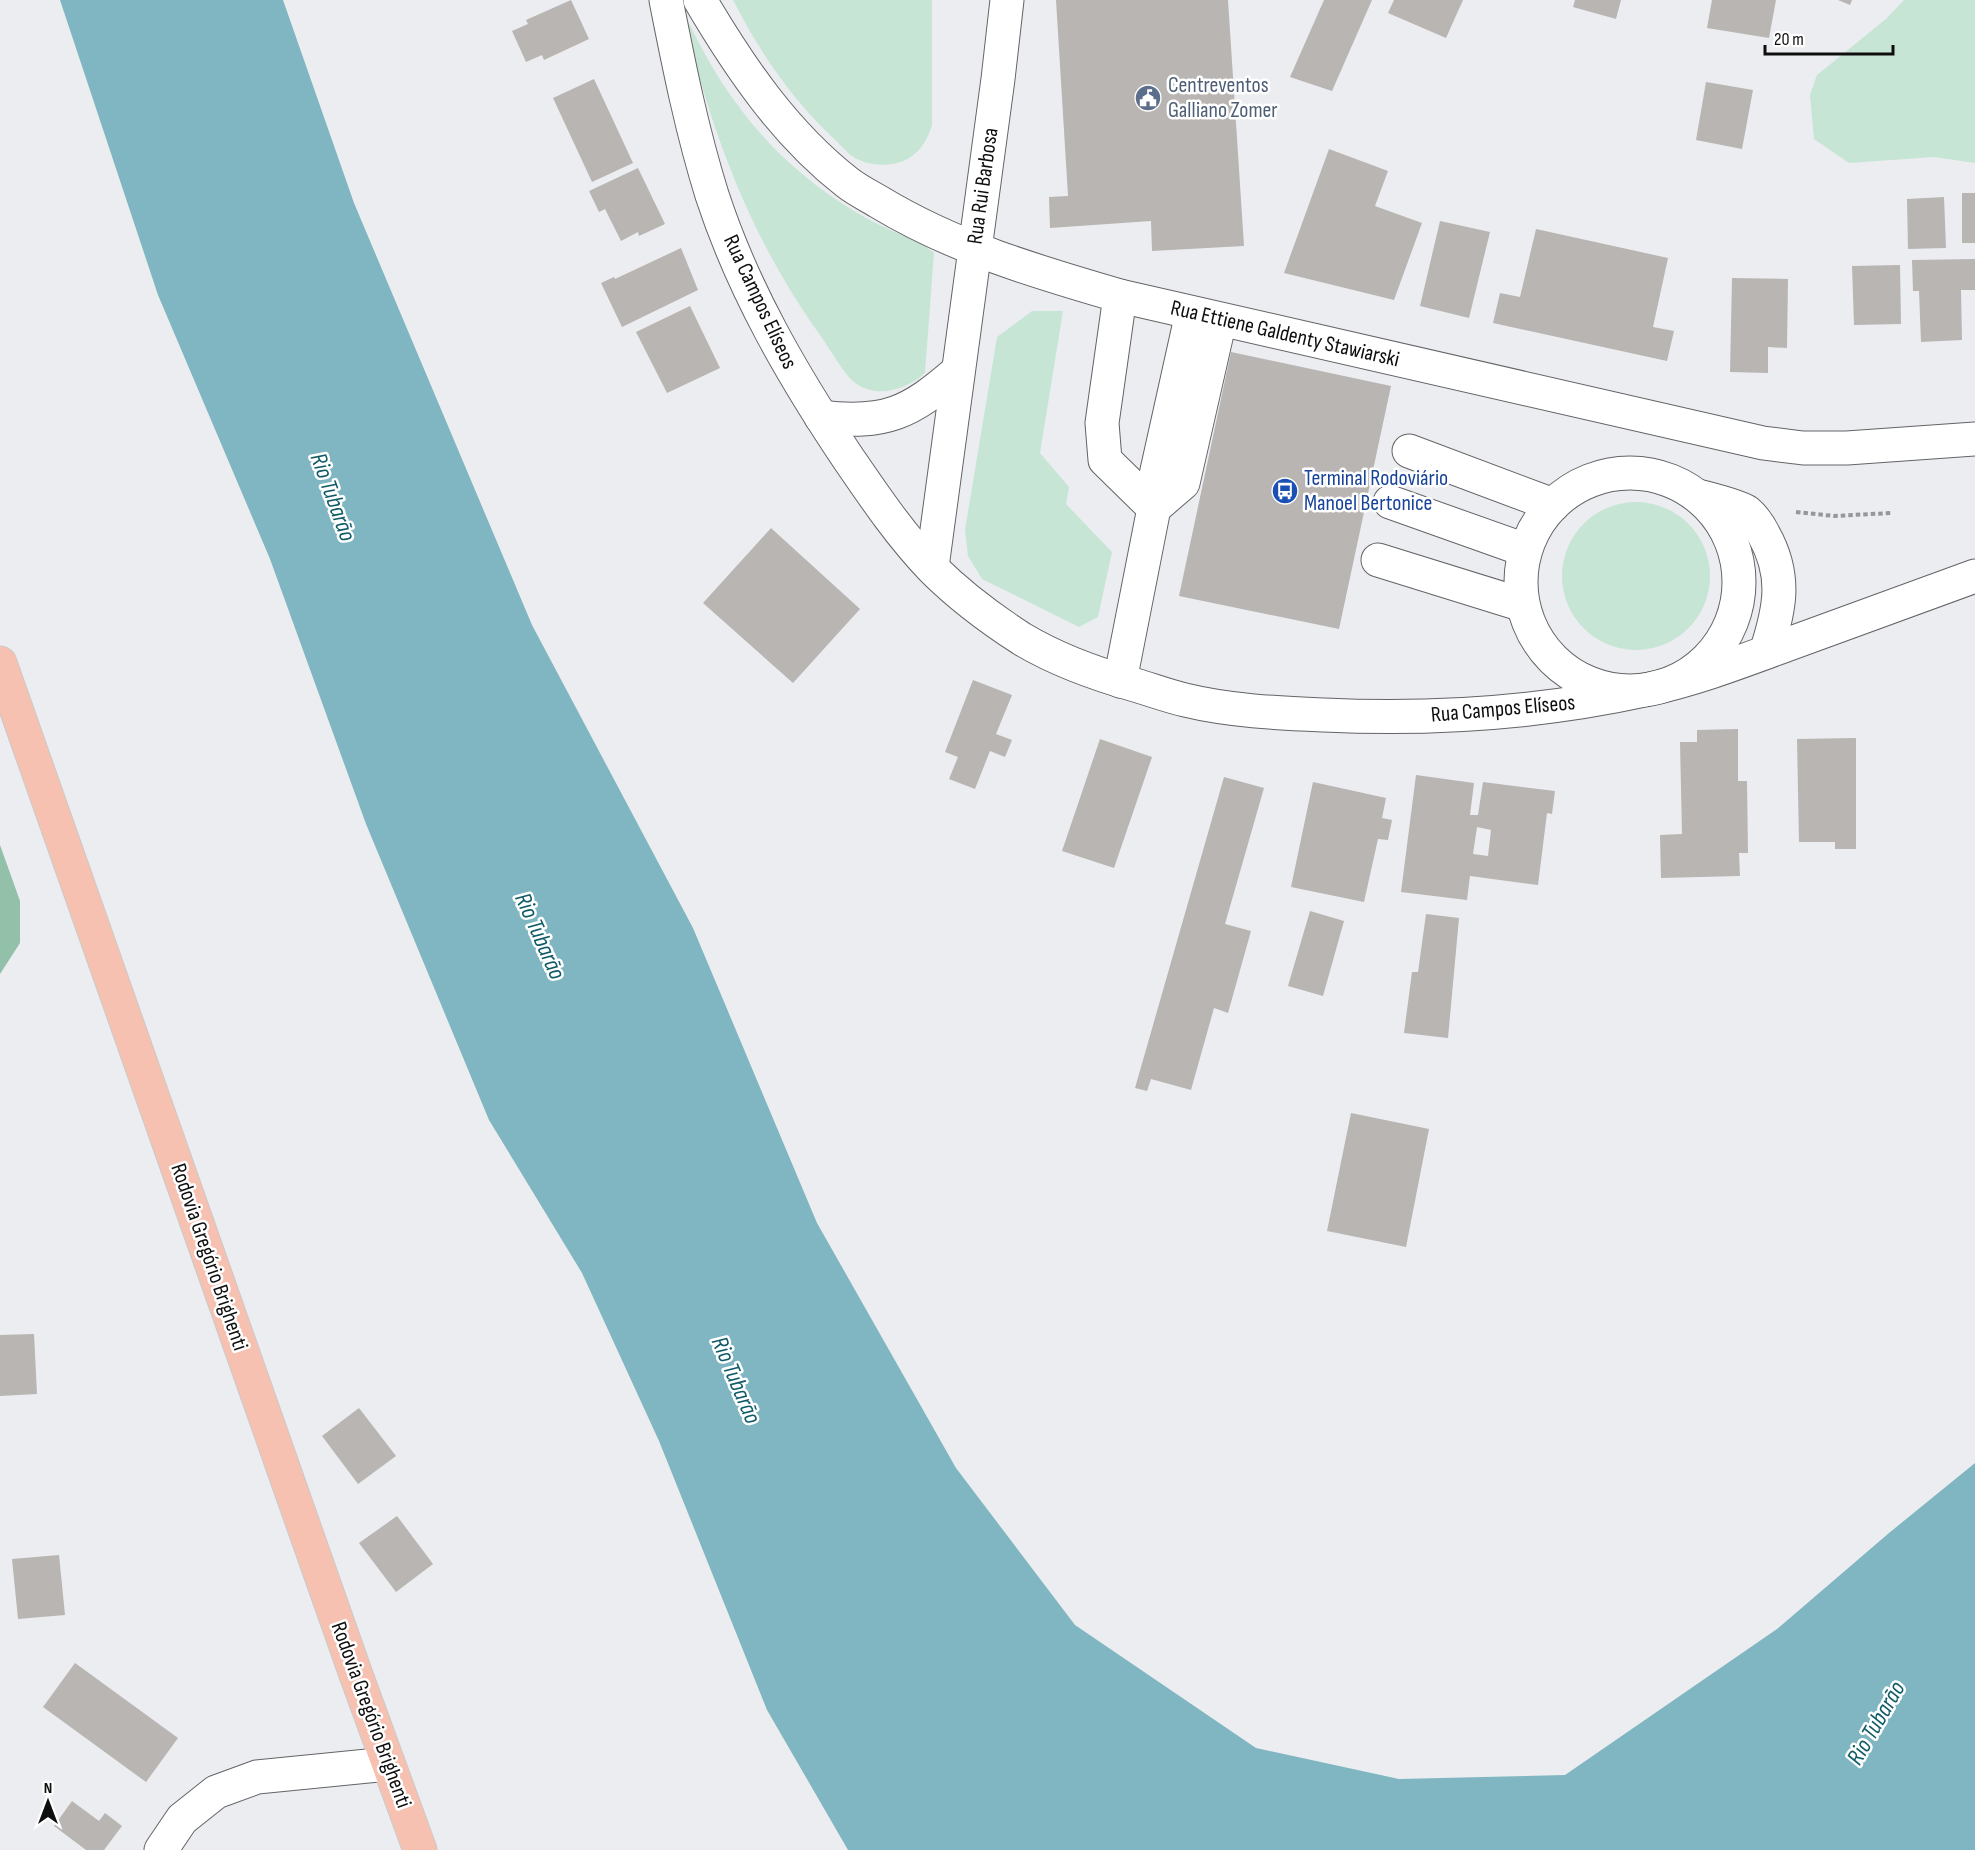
<svg xmlns="http://www.w3.org/2000/svg" width="1975" height="1850" viewBox="0 0 1975 1850" font-family="'Sofia Sans Condensed',sans-serif">
	<rect width="100%" height="100%" fill="#ecedf0"/>
	<g fill="#c6e5d5">
		<path d="M733,0H932V125C926,145 914,161 892,164C878,166 864,164 852,156C845,151 839,143 832,137C791,98 759,51 733,0Z"/>
		<polygon points="1904,0 1975,0 1975,163 1934,157 1849,163 1814,139 1810,95 1817,75 1886,19"/>
		<path d="M680,4C720,93 769,159 854,211C865,218 878,224 890,230C905,237 922,242 934,253L925,373C907,389 876,400 854,382C844,374 830,349 822,338C748,236 709,125 680,4Z"/>
		<polygon points="1032,311 1063,311 1040,453 1069,487 1066,504 1112,552 1098,617 1079,627 982,579 968,556 965,530 997,337"/>
		<circle cx="1636" cy="576" r="74"/>
	</g>
	<polygon fill="#92c0a9" points="0,845 20,901 20,943 0,974"/>
	<polygon fill="#80b6c1" points="60,0 283,0 354,203 532,625 693,928 817,1223 956,1468 1075,1625 1256,1748 1399,1779 1565,1775 1777,1629 1889,1533 1975,1463 1975,1850 848,1850 767,1710 659,1441 582,1273 489,1120 366,824 270,559 158,295"/>
	<g fill="#b8b5b3" fill-rule="evenodd">
		<polygon points="571,0 589,39 544,60 542,55 526,62 512,31 528,24 526,20"/>
		<polygon points="1056,0 1228,0 1244,246 1152,251 1151,221 1050,228 1049,197 1068,196"/>
		<polygon points="1324,0 1372,0 1332,91 1290,77"/>
		<polygon points="1394,0 1463,0 1446,38 1388,13"/>
		<polygon points="1575,0 1621,0 1616,19 1573,7"/>
		<polygon points="1712,0 1776,0 1769,38 1707,28"/>
		<polygon points="1838,0 1852,0 1850,5"/>
		<polygon points="594,79 633,163 592,182 553,98"/>
		<polygon points="1706,82 1753,90 1742,149 1696,140"/>
		<polygon points="1329,149 1388,171 1375,206 1422,223 1394,300 1284,273"/>
		<polygon points="638,168 665,224 639,236 638,232 621,241 605,209 599,212 589,191"/>
		<rect x="1962" y="193" width="13" height="50"/>
		<polygon points="1944,197 1946,248 1908,249 1907,199"/>
		<polygon points="1440,221 1490,232 1469,318 1420,306"/>
		<polygon points="1536,229 1668,258 1653,327 1674,331 1667,361 1493,323 1500,293 1520,297"/>
		<polygon points="681,248 698,290 622,327 601,283 614,277 615,279"/>
		<polygon points="1975,259 1975,290 1961,290 1962,340 1921,342 1919,291 1913,291 1912,260"/>
		<polygon points="1900,265 1901,324 1854,325 1852,266"/>
		<polygon points="1732,278 1788,279 1787,348 1768,347 1768,373 1730,372"/>
		<polygon points="690,306 720,368 667,393 636,332"/>
		<polygon points="1231,352 1391,386 1339,629 1179,596"/>
		<polygon points="771,528 860,609 793,683 703,603"/>
		<polygon points="973,680 1012,695 996,734 1012,740 1005,757 990,751 975,789 949,779 958,757 945,752"/>
		<polygon points="1738,729 1738,781 1747,781 1748,853 1739,853 1740,876 1661,878 1660,835 1682,834 1680,742 1697,742 1697,730"/>
		<polygon points="1856,738 1856,849 1835,849 1835,842 1799,842 1797,739"/>
		<polygon points="1100,739 1152,757 1114,868 1062,851"/>
		<path d="M1416,775L1474,783L1470,815H1478L1483,782L1555,791L1552,814L1547,813L1538,885L1470,876L1467,900L1401,892ZM1477,827L1491,830L1488,856L1473,854Z"/>
		<polygon points="1224,777 1264,788 1225,924 1251,931 1228,1013 1214,1008 1191,1090 1151,1079 1147,1091 1135,1088"/>
		<polygon points="1313,782 1386,798 1382,818 1392,820 1388,840 1378,839 1364,902 1291,887"/>
		<polygon points="1310,911 1344,921 1323,996 1288,986"/>
		<polygon points="1426,914 1459,918 1448,1038 1404,1033 1412,972 1418,972"/>
		<polygon points="1351,1113 1429,1129 1406,1247 1327,1231"/>
		<polygon points="34,1334 37,1394 0,1396 0,1335"/>
		<polygon points="359,1408 396,1456 358,1484 322,1436"/>
		<polygon points="397,1516 433,1564 396,1592 359,1543"/>
		<polygon points="59,1555 65,1615 18,1619 12,1559"/>
		<polygon points="75,1663 178,1738 146,1782 43,1707"/>
		<polygon points="72,1801 99,1821 105,1813 122,1826 104,1850 86,1850 54,1826"/>
	</g>
	<g fill="none" stroke-linecap="round" stroke-linejoin="round">
		<defs>
			<g id="minor">
				<path d="M666,0C679,66 692,131 712,195C743,290 793,376 848,458C874,496 901,536 933,569C959,595 991,619 1022,639C1057,660 1096,674 1135,685C1152,690 1168,696 1185,700C1230,711 1278,713 1324,715C1431,720 1540,713 1645,690C1693,680 1740,662 1786,645C1849,622 1912,599 1975,576"/>
				<path d="M700,0C740,68 785,134 848,183C857,190 869,196 879,202C953,247 1037,272 1120,296L1763,443L1803,448H1847L1975,439"/>
				<polyline points="1120,296 1102,423 1105,460 1154,508"/>
				<path d="M821,417C885,425 910,413 958,371"/>
				<polyline points="1409,451 1553,505"/>
				<circle cx="1630" cy="582" r="109"/>
				<path d="M1698,496C1709,499 1739,506 1747,512C1753,517 1760,527 1764,535C1787,576 1780,609 1766,652"/>
				<polyline points="1390,502 1525,550"/>
				<polyline points="1154,508 1183,483 1220,320"/>
				<polyline points="1378,560 1523,605"/>
				<polyline points="932,567 998,79 1007,0"/>
				<polyline points="1120,681 1154,508 1156,475 1192,313"/>
				<polyline points="161,1850 182,1819 216,1792 257,1777 388,1764"/>
			</g>
			<polyline id="major" points="0,663 355,1672 420,1850"/>
		</defs>
		<use href="#minor" stroke="#636467" stroke-width="35"/>
		<use href="#major" stroke="#cacaca" stroke-width="35"/>
		<polyline stroke="#969799" stroke-width="4" stroke-dasharray="4.5 3" stroke-linecap="butt" points="1796,512 1834,516 1891,513"/>
		<use href="#minor" stroke="#fff" stroke-width="33"/>
		<use href="#major" stroke="#f7c1b1" stroke-width="33"/>
	</g>
	<defs>
		<symbol id="civic-disc" viewBox="-11 -11 22 22"><circle r="9.5" fill="#5c6f8a" stroke="#fff"/><path d="M-.6-6.5H3V-4.5H.6V-3L4-1V1h2V6H-6V1h2V-1L-.6-3ZM-1.2 2.5V6h2.4V2.5Z" fill="#fff"/></symbol>
		<symbol id="bus-disc" viewBox="-11 -11 22 22"><circle r="9.5" fill="#1a4fb4" stroke="#fff"/><path d="M-5-6H5V4H4V6H2V4H-2V6H-4V4H-5ZM-3.5-4V0h7V-4ZM-3.5 1.2v1.5H-2V1.2ZM2 1.2v1.5H3.5V1.2Z" fill="#fff"/></symbol>
	</defs>
	<g fill-rule="evenodd">
		<use href="#civic-disc" x="1133" y="83" width="30" height="30"/>
		<use href="#bus-disc" x="1270" y="476" width="30" height="30"/>
	</g>
	<g text-anchor="middle" dominant-baseline="central" stroke-width="5" stroke-linejoin="round" paint-order="stroke">
		<g font-size="22" fill="#4e5e75" stroke="#fff" text-anchor="start">
			<text x="1168" y="85">Centreventos<tspan x="1168" dy="25">Galliano Zomer</tspan></text>
		</g>
		<g font-size="22" fill="#0e0e0f" stroke="#fff">
			<text transform="translate(983 186) rotate(-82)">Rua Rui Barbosa</text>
			<text transform="translate(760 302) rotate(65)">Rua Campos Elíseos</text>
			<text transform="translate(1285 334) rotate(13)">Rua Ettiene Galdenty Stawiarski</text>
			<text transform="translate(1503 709) rotate(-5)">Rua Campos Elíseos</text>
			<text transform="translate(209 1257) rotate(71)">Rodovia Gregório Brighenti</text>
			<text transform="translate(371 1715) rotate(70)">Rodovia Gregório Brighenti</text>
		</g>
		<g font-size="22" fill="#164399" stroke="#fff" text-anchor="start">
			<text x="1304" y="478">Terminal Rodoviário<tspan x="1304" dy="25">Manoel Bertonice</tspan></text>
		</g>
		<g font-size="24" font-style="italic" fill="#0f5b67" stroke="#fff">
			<text transform="translate(333 497) rotate(70)">Rio Tubarão</text>
			<text transform="translate(540 936) rotate(66)">Rio Tubarão</text>
			<text transform="translate(736 1380) rotate(67)">Rio Tubarão</text>
			<text transform="translate(1876 1723) rotate(-60)">Rio Tubarão</text>
		</g>
	</g>
	<g transform="translate(48 1802)" stroke="#ffffff" stroke-width="4.5" paint-order="stroke">
	<path d="M0-4.5L10 22L0 15L-10 22Z" fill="#0e0e0f"/>
	<text y="-9" font-size="16" font-weight="bold" text-anchor="middle" fill="#0e0e0f">N</text>
	</g>
	<path d="M1765 45v9h128v-9" fill="none" stroke="#0e0e0f" stroke-width="3"/>
	<text x="1774" y="45" font-size="18" fill="#0e0e0f" stroke="#ffffff" stroke-width="4.5" paint-order="stroke">20 m</text>
</svg>
